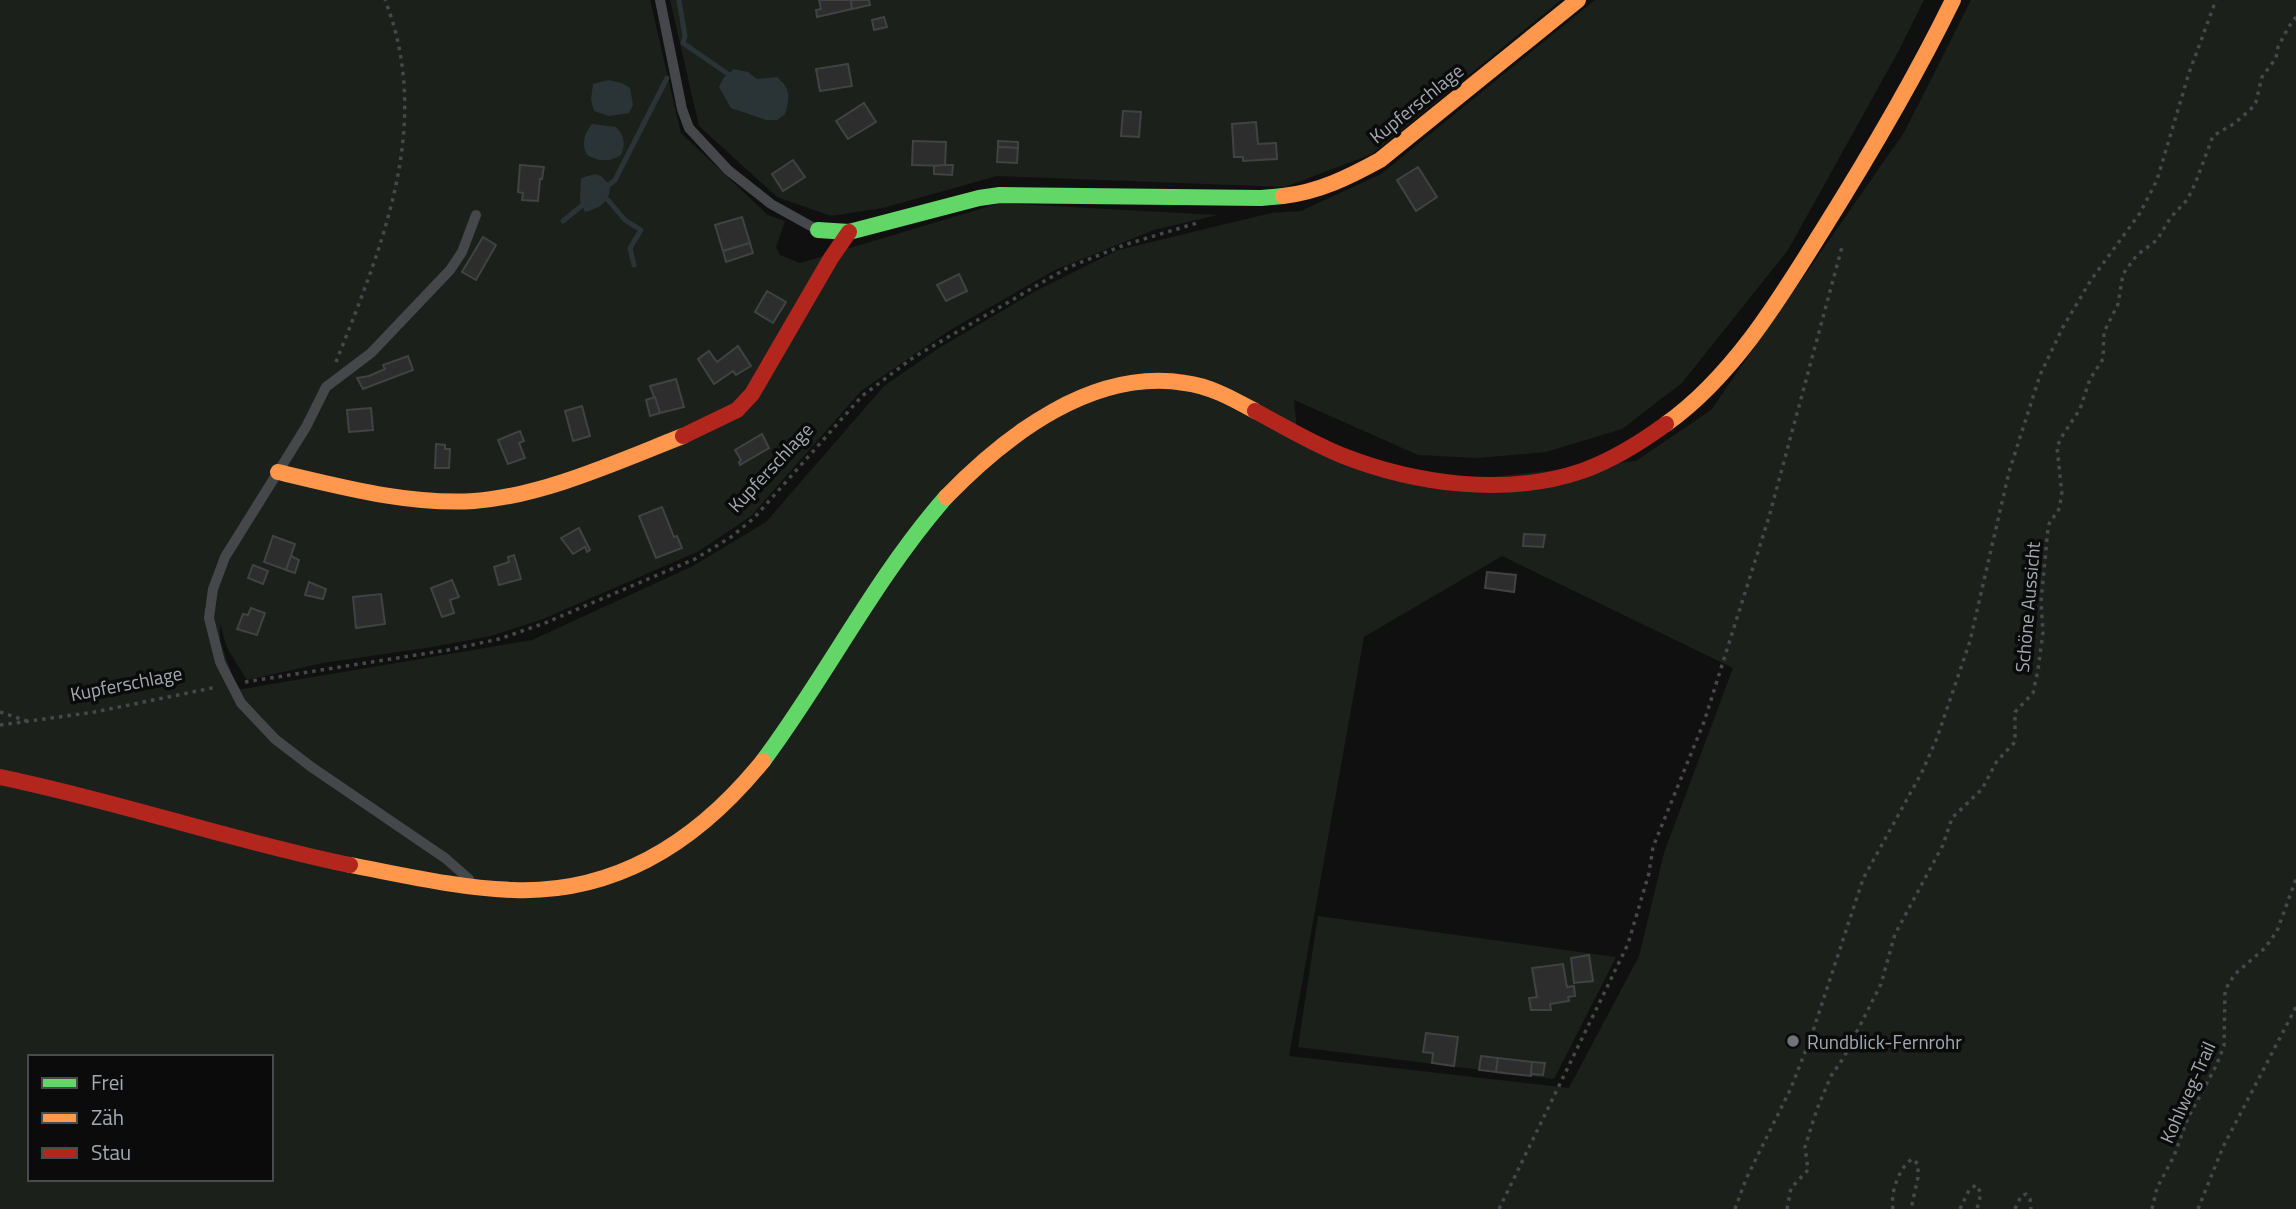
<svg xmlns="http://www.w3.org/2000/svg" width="2296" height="1209" viewBox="0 0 2296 1209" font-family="'Titillium Web',sans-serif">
	<rect width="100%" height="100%" fill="#101011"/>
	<g fill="#1b201b" fill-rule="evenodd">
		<path d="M0,0H650L681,133L768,215L785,221L776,247L780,255L800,263L1000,203L1218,215L1154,230L1055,270L950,330L861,391L751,516L699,551L543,619L491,636L432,647L323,663L247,680L227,648L220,624V640L237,690L532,640L693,566L766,522L884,386L939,348L1034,292L1118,250L1271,213L1301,211L1381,174L1595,0H1924L1898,52L1788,250L1682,383L1622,429L1546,452L1477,458L1418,455L1294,400L1298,440L1419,485L1636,461L1711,410L1905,131L1971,0H2296V1209H0ZM1502,556L1733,668L1664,853L1639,956L1569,1088L1289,1056L1364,637ZM30,1057H271V1179H30Z"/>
		<polygon points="670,0 1561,0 1372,154 1285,187 997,176 883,208 831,216 777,197 699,126"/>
		<polygon points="1318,916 1616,957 1554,1079 1298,1047"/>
	</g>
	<g fill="#2a3336">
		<path d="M734,69L748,72L757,79L777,77C791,89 790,97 785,114L777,120H766L731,108L719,87L724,77Z"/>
		<polygon points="608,80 622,83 630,88 633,105 629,113 609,116 594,111 591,99 593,84"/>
		<path d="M592,124L616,127C624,135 626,144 621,155C610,162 599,162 587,155C581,144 584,134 592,124Z"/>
		<path d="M595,174L601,176L610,185C610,201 601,208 585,212L580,201L581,178Z"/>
	</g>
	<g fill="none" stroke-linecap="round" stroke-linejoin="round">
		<g stroke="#2a3336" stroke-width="5">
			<polyline points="679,0 685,36 683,43 728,74"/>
			<polyline points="604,189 615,180 667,78"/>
			<polyline points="608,200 625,220 641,230 630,248 634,265"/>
			<polyline points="563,221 585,203"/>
		</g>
	</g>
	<g fill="#2d2d2e" stroke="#404244" stroke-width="2">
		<polygon points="819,0 851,0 852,9 817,17 816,10 821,9"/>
		<polygon points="851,0 869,0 870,5 852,9"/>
		<polygon points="884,17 887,27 874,30 872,20"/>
		<polygon points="848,64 852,86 820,91 816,69"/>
		<polygon points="864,103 876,122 848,139 836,121"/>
		<polygon points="1123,111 1141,112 1139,137 1121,136"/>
		<polygon points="1256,122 1258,144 1276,143 1277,159 1243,161 1243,157 1234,157 1232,124"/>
		<polygon points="913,141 946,142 945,166 912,165"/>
		<polygon points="998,141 1018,142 1018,148 998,147"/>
		<polygon points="998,147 1018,148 1017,163 997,162"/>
		<polygon points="793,160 805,177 783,191 772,174"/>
		<polygon points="520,165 544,167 542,179 540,179 538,201 522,200 523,193 518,192"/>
		<polygon points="945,165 953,165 952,175 934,174 934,166"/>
		<polygon points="1418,167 1437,197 1416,211 1397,180"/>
		<polygon points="742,217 750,243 723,251 715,225"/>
		<polygon points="483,237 496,245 476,280 462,272"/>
		<polygon points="750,243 753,253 726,262 723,251"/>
		<polygon points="959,274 967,291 946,301 937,285"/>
		<polygon points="767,291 786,302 773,323 755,312"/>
		<polygon points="738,346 751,366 736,375 733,371 714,384 698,359 709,351 717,362"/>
		<polygon points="408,356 413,370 363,389 357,378 369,376 385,369 383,365"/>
		<polygon points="676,379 684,407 660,413 650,386"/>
		<polygon points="655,397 660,413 650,416 646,400"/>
		<polygon points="582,406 590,436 573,441 565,411"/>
		<polygon points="371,408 373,430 349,432 347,410"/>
		<polygon points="520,431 524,441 519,443 525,458 508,464 498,440"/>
		<polygon points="762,434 769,448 740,465 739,462 741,460 735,450"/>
		<polygon points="436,444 445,445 445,449 450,449 449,468 435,468"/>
		<polygon points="662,507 674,537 677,536 682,548 656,558 639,516"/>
		<polygon points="579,528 590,550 587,552 585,547 573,554 561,538"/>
		<polygon points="1524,534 1545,535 1543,547 1523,546"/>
		<polygon points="273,536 295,544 286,570 264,562"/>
		<polygon points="514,555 521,579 499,585 494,567 509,562 508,557"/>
		<polygon points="291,556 299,560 295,573 286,570"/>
		<polygon points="253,565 268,571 263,584 248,578"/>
		<polygon points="1487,572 1516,575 1514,592 1485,588"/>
		<polygon points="452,580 459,597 450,600 454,613 442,617 431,588"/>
		<polygon points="309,582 326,589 323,599 305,595"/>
		<polygon points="381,594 385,624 356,628 353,597"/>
		<polygon points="251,608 265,613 257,635 237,629 243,614 248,615"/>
		<polygon points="1589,955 1593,981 1574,983 1571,958"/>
		<polygon points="1563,964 1567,987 1574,986 1575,996 1568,997 1569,1001 1550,1004 1551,1010 1531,1010 1529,998 1537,997 1532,968"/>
		<polygon points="1426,1033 1458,1037 1454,1066 1432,1063 1433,1053 1423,1052"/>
		<polygon points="1481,1056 1498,1058 1496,1072 1479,1070"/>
		<polygon points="1498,1058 1532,1062 1531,1076 1496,1072"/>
		<polygon points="1532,1062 1545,1063 1543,1075 1531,1074"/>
	</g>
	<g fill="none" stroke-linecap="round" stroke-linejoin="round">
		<g stroke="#47484b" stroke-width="3.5" stroke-dasharray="3.5 5" stroke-linecap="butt">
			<path d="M336,362C382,246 434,124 385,0"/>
			<polyline points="245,682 448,650 499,639 545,623 695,559 731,537 754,518 862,396 914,357 1067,268 1124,245 1197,223"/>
			<polyline points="0,712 27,721"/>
			<polyline points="0,725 95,712 217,687"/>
			<polyline points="1499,1209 1628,944 1649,873 1653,847 1704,722 1769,517 1842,247"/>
			<polyline points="1735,1209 1746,1179 1791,1088 1811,1037 1863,879 1922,772 1937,738 1970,641 2009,472 2040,375 2063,327 2091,280 2140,213 2157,180 2189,73 2216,0"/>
			<polyline points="1787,1209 1791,1188 1808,1170 1805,1147 1817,1109 1831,1076 1844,1057 1881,984 1895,934 1943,845 1952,818 1982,789 1997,761 2015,742 2015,712 2033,693 2038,670 2043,632 2041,602 2048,528 2050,521 2058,512 2062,495 2057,447 2061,438 2080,409 2090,379 2103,359 2104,332 2118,304 2123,274 2137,255 2157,240 2171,217 2187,200 2195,184 2213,136 2235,123 2251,109 2256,102 2262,77 2276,58 2278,47 2288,28 2296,17"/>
			<path d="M1893,1209C1890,1193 1899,1168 1912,1159L1918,1164V1177L1911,1209"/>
			<polyline points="1960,1209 1969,1190 1976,1185 1981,1193 1977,1209"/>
			<polyline points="2015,1209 2021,1196 2026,1194 2030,1199 2031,1209"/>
			<polyline points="2152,1209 2157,1188 2174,1156 2188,1118 2216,1066 2224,1046 2225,990 2235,974 2265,948 2277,931 2296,879"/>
			<polyline points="2198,1209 2223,1147 2296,1007"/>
		</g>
		<g stroke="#45474a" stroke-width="10">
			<polyline points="660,0 682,109 689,128 728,170 771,204 816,229"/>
			<polyline points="469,879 445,858 310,766 275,739 241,703 220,662 209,618 213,589 225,557 306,427 326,387 371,353 450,270 462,252 476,215"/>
		</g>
		<g stroke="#63d668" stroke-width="16">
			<polyline points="818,230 849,232 979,198 1000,195 1261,198 1283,196"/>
			<path d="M763,761C827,675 875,578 946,497"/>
		</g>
		<g stroke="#ff974d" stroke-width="16">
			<path d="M1283,196C1319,192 1349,177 1380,160L1578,0"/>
			<path d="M1666,424C1733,376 1779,300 1822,231C1869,156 1914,80 1953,0"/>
			<path d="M278,472C342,487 408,505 474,501C543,496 619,461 683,436"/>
			<path d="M946,497C1006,435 1093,368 1185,383C1210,386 1233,399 1255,411"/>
			<path d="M350,865C403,875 458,888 513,890C618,894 699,840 763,761"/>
		</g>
		<g stroke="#b3261e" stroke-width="16">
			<path d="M1255,411C1283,426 1311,443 1341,455C1414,484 1506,497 1582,471C1613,460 1640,443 1666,424"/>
			<polyline points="683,436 737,410 752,394 831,258 849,232"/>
			<path d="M0,777C118,801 232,841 350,865"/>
		</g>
	</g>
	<circle fill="#707379" stroke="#0b0b0c" stroke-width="2.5" cx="1793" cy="1041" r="7"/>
	<g text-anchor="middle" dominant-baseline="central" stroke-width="7" stroke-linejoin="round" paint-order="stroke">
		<g font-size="19" fill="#a3a9b1" stroke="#0b0b0c">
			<text transform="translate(1416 103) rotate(-39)">Kupferschlage</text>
			<text transform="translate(770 467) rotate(-47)">Kupferschlage</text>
			<text transform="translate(2027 607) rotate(-85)">Schöne Aussicht</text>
			<text transform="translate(126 683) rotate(-11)">Kupferschlage</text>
			<text transform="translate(2187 1092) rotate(-66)">Kohlweg-Trail</text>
		</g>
		<g font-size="19" fill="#a3a9b1" stroke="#0b0b0c" text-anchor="start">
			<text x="1807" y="1041">Rundblick-Fernrohr</text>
		</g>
	</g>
	<rect x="28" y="1055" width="245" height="126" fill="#0b0b0c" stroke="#484a4e" stroke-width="2"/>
	<rect x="42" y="1078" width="35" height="10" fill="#63d668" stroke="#484a4e" stroke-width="2"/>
	<text x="91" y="1090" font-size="21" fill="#a3a9b1">Frei</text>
	<rect x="42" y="1113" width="35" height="10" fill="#ff974d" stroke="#484a4e" stroke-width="2"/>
	<text x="91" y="1125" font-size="21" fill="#a3a9b1">Zäh</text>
	<rect x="42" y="1148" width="35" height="10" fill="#b3261e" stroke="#484a4e" stroke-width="2"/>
	<text x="91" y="1160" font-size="21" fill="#a3a9b1">Stau</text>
</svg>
